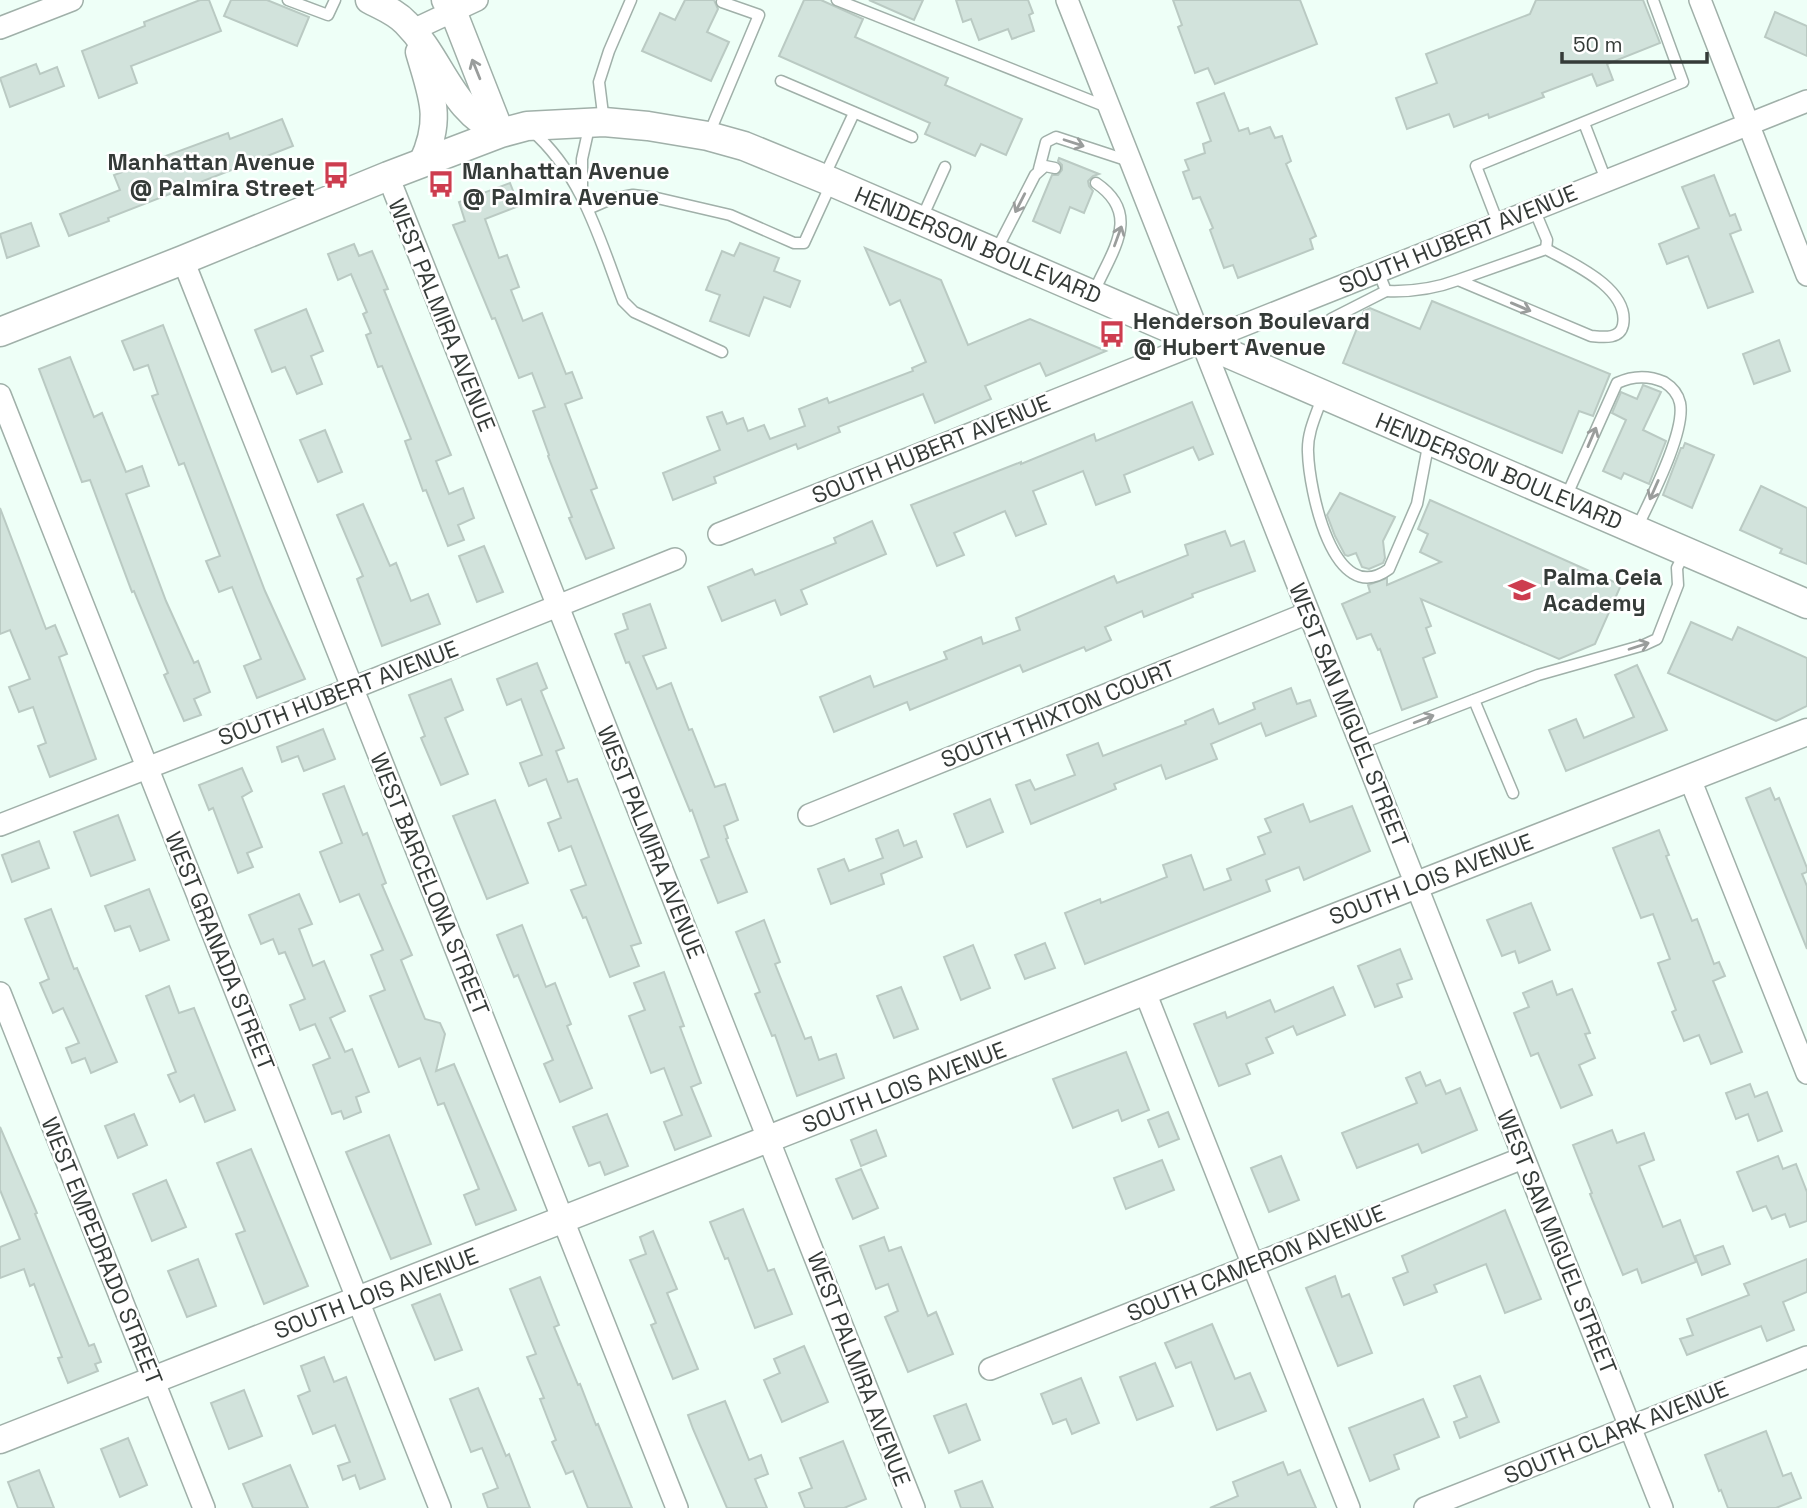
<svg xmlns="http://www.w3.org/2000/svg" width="1807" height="1508" viewBox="0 0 1807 1508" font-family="'Space Grotesk',sans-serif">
	<rect width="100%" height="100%" fill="#eefff7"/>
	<g fill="#d2e3dc" stroke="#bacac3" stroke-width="2">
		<polygon points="200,0 209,0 221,31 131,66 137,83 99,98 82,51 145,26 144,22"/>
		<polygon points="231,0 267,0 309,17 297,46 224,16"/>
		<polygon points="685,0 714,0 718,9 707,32 729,42 711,81 642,51 660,13 675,20"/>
		<polygon points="804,0 821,0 863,19 855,37 948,78 945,85 1022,119 1006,155 981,144 975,156 925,134 930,123 779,56"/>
		<polygon points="869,0 923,0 914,20"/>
		<polygon points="956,0 1028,0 1033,13 1029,15 1034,31 1012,39 1008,29 979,40 971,19 963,22"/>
		<polygon points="1173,0 1300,0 1317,44 1215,84 1208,68 1195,73 1178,27 1182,25"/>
		<polygon points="1536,0 1643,0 1660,43 1607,64 1613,80 1597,86 1592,74 1542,93 1544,97 1489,118 1488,114 1454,127 1449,114 1407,129 1396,98 1437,83 1426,54 1530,14"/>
		<polygon points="1775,12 1807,26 1807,56 1765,37"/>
		<polygon points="36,64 40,74 57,67 64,86 10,107 0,78"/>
		<polygon points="1224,93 1239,131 1248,128 1250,134 1270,127 1275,138 1282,136 1291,161 1286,164 1316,236 1310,239 1313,249 1238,278 1233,265 1224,268 1210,230 1213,228 1200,197 1193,199 1183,172 1189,170 1185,160 1205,153 1203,144 1211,141 1197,103"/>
		<polygon points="282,119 293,146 108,218 109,221 69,236 60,214 120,190 114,175 228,133 230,139"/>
		<polygon points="1059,158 1099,174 1093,176 1088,181 1089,186 1093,191 1084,213 1070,207 1060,233 1033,221 1052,175 1058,175 1062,170 1062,165 1058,161"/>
		<polygon points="1714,175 1730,216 1735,214 1741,230 1730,234 1753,292 1708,308 1688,256 1667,264 1659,244 1699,228 1682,187"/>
		<polygon points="510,183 519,206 485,219 499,258 507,255 519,287 511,290 523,321 542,313 566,374 572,372 582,398 565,404 597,488 591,490 614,548 586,559 569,518 572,517 548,456 549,455 533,411 545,407 532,373 519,378 495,318 492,319 453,225 465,221 459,202"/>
		<polygon points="31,223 39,246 7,258 0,234"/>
		<polygon points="740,243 779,258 774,271 800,281 790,307 764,297 749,336 710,321 720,295 706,290 722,251 734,256"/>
		<polygon points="354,244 359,256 372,251 388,289 384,290 451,455 436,461 449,494 463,488 474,518 458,525 464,540 448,546 426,490 423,491 405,441 411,439 382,366 378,367 366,335 371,333 363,314 367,312 351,274 338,280 328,254"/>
		<polygon points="865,248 941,280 968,345 1030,319 1106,351 1046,376 1040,363 985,386 991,399 935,423 923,394 838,427 840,432 798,449 796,444 714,477 716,483 673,500 663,473 720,450 707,417 722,412 727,424 743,418 748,431 764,425 770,439 805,426 799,409 827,398 829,403 913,371 912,368 926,362 900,300 890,305"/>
		<polygon points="1432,301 1610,374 1593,416 1579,411 1562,453 1343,363 1364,311 1370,308 1420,329"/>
		<polygon points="306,309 323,351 311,356 322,384 297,394 285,367 272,372 255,330"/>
		<polygon points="163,325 265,591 305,679 257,698 244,666 261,659 232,587 219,592 206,561 220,556 184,463 179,465 152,396 158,394 148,365 134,370 122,341"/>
		<polygon points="1779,340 1790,371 1754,384 1743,354"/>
		<polygon points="70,357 94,417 102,413 126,472 142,466 149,486 126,494 166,601 194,663 198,661 210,692 194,699 201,715 184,721 164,675 168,673 134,591 132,592 90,480 82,482 39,369"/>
		<polygon points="1643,385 1661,392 1643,430 1666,441 1649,484 1624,473 1621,479 1603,471 1626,420 1612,413 1621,392 1637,399"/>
		<polygon points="1192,402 1213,454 1199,460 1193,447 1124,475 1130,492 1096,505 1083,471 1033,491 1046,524 1016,536 1005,511 954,533 964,555 937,566 911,505 1021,462 1021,464 1094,434 1096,441"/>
		<polygon points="325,430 342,472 318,482 300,440"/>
		<polygon points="1685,443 1714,455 1692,508 1663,495 1681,448 1683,448"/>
		<polygon points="1761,486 1807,508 1807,564 1780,553 1782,549 1740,530"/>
		<polygon points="1340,493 1395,517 1383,541 1385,558 1383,563 1369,569 1362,567 1356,553 1348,556 1345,555 1335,536 1327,515"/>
		<polygon points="1430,500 1621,585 1595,644 1559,659 1421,599 1431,626 1426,628 1435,653 1423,658 1437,697 1402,710 1380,649 1378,650 1371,634 1357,639 1342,604 1370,592 1368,585 1387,578 1387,585 1441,562 1420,552 1428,534 1418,529"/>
		<polygon points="363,504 390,566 396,563 411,601 428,594 440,624 382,646 357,579 363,576 337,515"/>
		<polygon points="0,508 46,629 55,625 67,654 59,657 96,759 50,777 38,746 46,743 33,707 19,712 9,687 30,679 10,630 0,634"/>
		<polygon points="872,521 886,554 801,590 807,604 781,615 775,600 722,621 708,587 752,569 755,575 836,543 834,538"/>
		<polygon points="1225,531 1231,546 1244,541 1255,571 1192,594 1193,597 1144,617 1142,611 1105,627 1111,640 1086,651 1084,647 1023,672 1020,665 910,710 907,702 834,732 820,697 870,676 874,687 947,659 944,652 981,637 983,644 1020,630 1016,618 1114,576 1117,583 1188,555 1185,545"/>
		<polygon points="484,546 503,592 477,602 459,556"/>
		<polygon points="650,604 666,648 643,656 657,689 671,683 689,730 692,729 715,787 725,784 738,820 724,826 728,838 726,839 747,892 718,903 701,860 709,857 692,810 690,811 629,662 626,663 615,634 628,629 623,614"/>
		<polygon points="1691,622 1732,640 1738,627 1807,658 1807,706 1776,721 1668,673"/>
		<polygon points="537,663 547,688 541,691 564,748 556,751 568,782 577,779 641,943 631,946 639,966 610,977 586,917 583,918 571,890 586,885 571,846 559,851 548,823 561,818 546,779 529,786 520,763 542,755 521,699 507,705 497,679"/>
		<polygon points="1637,665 1667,730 1566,771 1549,730 1576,719 1584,738 1634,717 1615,675"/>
		<polygon points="451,679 463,710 445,718 468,774 441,785 421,738 425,736 409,695"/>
		<polygon points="1291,688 1297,704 1310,700 1316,716 1266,736 1261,723 1211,744 1217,759 1166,779 1161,765 1114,784 1116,789 1031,824 1016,785 1030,780 1035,790 1075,775 1067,755 1098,743 1103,756 1186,724 1185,721 1213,709 1219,724 1255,709 1253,703"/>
		<polygon points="323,729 335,759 304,771 298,756 282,762 277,747"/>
		<polygon points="242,768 252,791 242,797 262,847 247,853 253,867 238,873 213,808 209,810 199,785"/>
		<polygon points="344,786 363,835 367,833 386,883 382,885 412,955 401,960 425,1019 440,1023 445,1034 436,1071 454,1064 516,1210 476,1225 464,1195 479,1189 444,1103 438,1105 420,1058 399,1067 370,996 385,990 371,955 383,950 359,894 340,902 320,852 342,843 323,794"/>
		<polygon points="1770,788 1775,800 1779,798 1807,868 1807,872 1802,874 1807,886 1807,949 1746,798"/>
		<polygon points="990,799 1003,832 967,847 954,814"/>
		<polygon points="495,800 528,883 487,899 453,816"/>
		<polygon points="1303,804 1310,822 1352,806 1370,851 1304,880 1299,867 1266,880 1270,891 1085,964 1065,913 1100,899 1101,903 1167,877 1163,865 1191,855 1204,890 1231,880 1227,869 1265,854 1258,837 1271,832 1265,819"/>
		<polygon points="118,815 135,860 91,876 74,832"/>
		<polygon points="898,830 904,846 916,841 922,857 881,874 884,884 831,904 818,869 844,859 849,871 883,858 876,839"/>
		<polygon points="1659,830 1669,855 1666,856 1692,921 1697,919 1714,964 1719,962 1725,976 1713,981 1742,1052 1711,1064 1699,1035 1684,1041 1672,1012 1676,1010 1658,963 1670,959 1653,914 1641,918 1613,848"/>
		<polygon points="39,841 49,868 12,882 2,855"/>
		<polygon points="149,889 169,940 140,951 130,926 115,931 105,906"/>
		<polygon points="299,894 312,924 299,929 313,966 324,961 345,1011 330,1018 345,1052 352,1049 369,1092 356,1097 361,1112 344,1119 341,1111 332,1114 313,1065 330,1058 315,1024 300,1030 290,1005 305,999 285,952 279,954 273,939 261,944 249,915"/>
		<polygon points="1531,903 1550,950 1519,963 1515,951 1502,956 1487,920"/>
		<polygon points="51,909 74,969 77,968 117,1062 91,1073 85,1058 72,1063 66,1048 79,1043 63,1008 53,1013 40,983 49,979 25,919"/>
		<polygon points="764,920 780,962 775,964 805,1039 811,1037 819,1060 836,1054 844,1078 797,1096 775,1035 772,1036 755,994 760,992 736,932"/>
		<polygon points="522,925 546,987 555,983 571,1024 567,1026 592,1088 560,1102 544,1064 553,1060 518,975 514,977 497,935"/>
		<polygon points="1045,943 1055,968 1025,979 1015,955"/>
		<polygon points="973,945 990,988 961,1000 944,957"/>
		<polygon points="1400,949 1412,979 1397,984 1402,997 1375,1007 1358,966"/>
		<polygon points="664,972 684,1026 680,1027 701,1083 691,1087 711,1136 675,1150 664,1122 682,1115 664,1068 651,1073 629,1016 645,1010 634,983"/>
		<polygon points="1552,981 1557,995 1572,989 1590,1033 1585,1034 1595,1058 1579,1065 1592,1095 1561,1108 1538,1053 1531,1056 1514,1013 1529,1007 1523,993"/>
		<polygon points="169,986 179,1013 194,1008 235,1110 205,1122 194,1095 180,1102 168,1075 176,1072 146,996"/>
		<polygon points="901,987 918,1029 894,1038 877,996"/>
		<polygon points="1333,987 1345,1015 1297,1035 1293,1026 1266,1038 1273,1053 1246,1064 1250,1074 1219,1086 1194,1024 1225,1012 1227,1018 1270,1000 1275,1012"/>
		<polygon points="1126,1052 1149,1110 1122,1121 1118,1110 1073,1128 1053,1079"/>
		<polygon points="1420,1072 1426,1086 1440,1080 1446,1094 1460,1088 1477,1130 1422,1153 1418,1144 1357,1168 1342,1133 1417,1103 1406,1078"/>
		<polygon points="1750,1084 1755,1097 1767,1092 1782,1131 1758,1141 1748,1114 1736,1119 1726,1093"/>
		<polygon points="1168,1112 1179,1139 1159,1147 1148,1120"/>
		<polygon points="134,1114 147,1145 118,1158 105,1126"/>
		<polygon points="607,1114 628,1166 605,1175 600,1162 589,1166 573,1127"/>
		<polygon points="0,1127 37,1213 35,1214 89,1346 94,1344 101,1362 95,1364 98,1371 68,1383 58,1358 62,1357 34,1284 30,1286 24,1269 0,1278 0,1247 20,1239 0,1190"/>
		<polygon points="876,1130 886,1156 861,1166 851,1140"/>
		<polygon points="1612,1130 1617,1143 1644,1133 1654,1160 1639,1166 1663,1227 1680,1220 1696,1262 1642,1283 1637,1269 1623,1275 1590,1194 1592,1193 1573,1145"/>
		<polygon points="389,1135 431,1244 391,1259 346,1152"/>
		<polygon points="251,1149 308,1286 264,1304 236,1234 245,1231 217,1163"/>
		<polygon points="1281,1156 1299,1200 1269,1212 1251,1168"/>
		<polygon points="1778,1156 1783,1169 1796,1164 1807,1192 1807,1221 1790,1227 1785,1214 1772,1219 1766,1206 1753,1211 1737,1172"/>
		<polygon points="1162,1160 1174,1190 1126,1209 1114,1178"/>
		<polygon points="861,1169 878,1208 853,1219 836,1179"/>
		<polygon points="166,1180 186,1227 152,1241 133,1194"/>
		<polygon points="743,1209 768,1271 774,1269 792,1314 755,1328 728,1258 725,1259 710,1222"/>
		<polygon points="1505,1210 1541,1299 1505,1313 1486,1264 1434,1285 1437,1292 1404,1305 1393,1278 1408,1272 1402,1256"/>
		<polygon points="653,1231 677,1289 667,1293 698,1369 673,1379 651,1325 656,1323 630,1260 646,1254 640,1237"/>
		<polygon points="884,1237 889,1251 901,1247 928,1316 936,1312 953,1354 908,1372 885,1317 898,1311 888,1284 876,1289 860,1246"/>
		<polygon points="1723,1246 1730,1264 1702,1275 1695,1256"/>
		<polygon points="198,1259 216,1306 187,1317 168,1271"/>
		<polygon points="1807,1259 1807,1292 1783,1302 1794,1330 1767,1341 1761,1326 1687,1355 1680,1339 1693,1335 1687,1319 1749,1295 1744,1284"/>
		<polygon points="1335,1276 1342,1297 1349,1294 1372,1353 1338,1366 1306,1288"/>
		<polygon points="540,1277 559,1325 554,1327 578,1385 580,1384 596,1425 598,1424 632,1508 588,1508 573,1471 566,1474 552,1442 556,1440 540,1399 544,1398 527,1357 536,1354 510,1289"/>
		<polygon points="440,1294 462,1350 435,1360 412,1305"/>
		<polygon points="1212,1324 1235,1379 1250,1373 1266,1411 1217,1430 1191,1362 1176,1368 1165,1343"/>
		<polygon points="804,1346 828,1402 782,1422 764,1380 780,1373 774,1359"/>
		<polygon points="324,1357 334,1382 346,1377 385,1479 360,1489 355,1475 343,1480 338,1466 350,1462 335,1425 313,1434 298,1396 310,1391 301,1366"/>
		<polygon points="1155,1363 1173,1406 1137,1420 1120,1377"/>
		<polygon points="1480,1376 1499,1422 1460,1438 1454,1422 1467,1417 1454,1386"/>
		<polygon points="1081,1378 1099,1423 1072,1434 1066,1419 1053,1424 1041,1394"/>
		<polygon points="478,1388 506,1456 509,1454 530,1508 488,1508 483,1494 498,1488 482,1448 471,1452 450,1399"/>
		<polygon points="244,1390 262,1436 229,1449 211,1403"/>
		<polygon points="1423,1399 1439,1437 1394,1455 1399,1469 1370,1481 1349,1428"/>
		<polygon points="725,1401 749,1460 761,1455 768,1474 755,1479 767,1508 727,1508 693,1429 688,1415"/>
		<polygon points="966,1404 980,1440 949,1453 934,1416"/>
		<polygon points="1766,1431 1783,1476 1791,1473 1801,1498 1776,1508 1728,1508 1721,1490 1719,1491 1705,1455"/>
		<polygon points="128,1438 147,1485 120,1497 101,1449"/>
		<polygon points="843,1441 866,1499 844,1508 805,1508 799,1493 812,1488 800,1458"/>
		<polygon points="1283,1462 1288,1475 1300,1470 1316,1508 1210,1508 1238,1496 1233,1482"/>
		<polygon points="290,1465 308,1508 253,1508 243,1484"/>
		<polygon points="39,1470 54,1508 18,1508 8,1482"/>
		<polygon points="982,1481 993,1508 961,1508 955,1491"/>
	</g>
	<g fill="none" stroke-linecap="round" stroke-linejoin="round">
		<defs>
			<g id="service">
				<polyline points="288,0 328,15 335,0"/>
				<polyline points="837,0 1107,107"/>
				<polyline points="781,81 912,137"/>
				<polyline points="604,122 599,82 609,51 631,0"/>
				<polyline points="1584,123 1606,180"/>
				<path d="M531,130C582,174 600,240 623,301L634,312L722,352"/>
				<polyline points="709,134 759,15 722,2"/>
				<polyline points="1039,169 1046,142 1056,137 1129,161"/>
				<polyline points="824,177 854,113"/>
				<polyline points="582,194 582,159 590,123"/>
				<polyline points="588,209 611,199 633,195 657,198 730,215 794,243 804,243 831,184"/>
				<polyline points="1534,209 1547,240 1546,249"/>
				<polyline points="921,220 945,167"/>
				<polyline points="1498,223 1476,166 1683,82 1653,0"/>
				<polyline points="996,251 1035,175 1045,166 1055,168"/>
				<path d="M1386,291C1411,292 1434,289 1458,280L1546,249C1571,263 1630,288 1623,325C1620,340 1602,337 1591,336L1458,280"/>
				<path d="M1094,292C1111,252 1143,215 1096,183"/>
				<polyline points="1331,319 1386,291 1378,271"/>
				<path d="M1323,395C1317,413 1307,432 1308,452C1309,489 1333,610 1389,569L1417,504L1429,441"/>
				<path d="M1566,497L1617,383C1632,376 1648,375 1664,382C1672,387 1678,394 1680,403C1686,432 1649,502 1636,530"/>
				<polyline points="1474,700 1513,793"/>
				<polyline points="1360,744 1538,675 1644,645 1657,639 1678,585 1677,568 1684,554"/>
			</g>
			<g id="minor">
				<polyline points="1067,0 1662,1508"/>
				<polyline points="1700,0 1807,275"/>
				<polyline points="0,28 72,0"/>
				<polyline points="413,30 477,0"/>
				<polyline points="388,176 914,1508"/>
				<polyline points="183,260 677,1508"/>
				<polyline points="0,395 440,1508"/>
				<polyline points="719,534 1807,101"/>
				<polyline points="1690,779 1807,1073"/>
				<polyline points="809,815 1308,613"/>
				<polyline points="0,825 353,688 675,559"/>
				<polyline points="1145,992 1349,1508"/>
				<polyline points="0,993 204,1508"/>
				<polyline points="990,1369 1523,1158"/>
				<polyline points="1425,1508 1807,1357"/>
			</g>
			<g id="tertiary">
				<path d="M369,0C382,7 396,12 406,23C443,60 450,111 501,133"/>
				<polyline points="445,0 457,21 501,133"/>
				<path d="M419,52C432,97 443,118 422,163"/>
				<polyline points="0,1440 1807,732"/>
			</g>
			<polyline id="secondary" points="0,332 183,260 388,176 501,133 527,126 604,122 648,126 708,136 744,146 832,182 1807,604"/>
		</defs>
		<use href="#service" stroke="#a0b0a9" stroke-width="13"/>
		<use href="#minor" stroke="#a0b0a9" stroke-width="24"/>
		<use href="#tertiary" stroke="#a0b0a9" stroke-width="29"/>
		<use href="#secondary" stroke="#a0b0a9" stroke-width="31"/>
		<use href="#service" stroke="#fff" stroke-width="10"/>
		<use href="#minor" stroke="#fff" stroke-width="21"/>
		<use href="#tertiary" stroke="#fff" stroke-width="26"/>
		<use href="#secondary" stroke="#fff" stroke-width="28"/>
	</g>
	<defs><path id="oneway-shaft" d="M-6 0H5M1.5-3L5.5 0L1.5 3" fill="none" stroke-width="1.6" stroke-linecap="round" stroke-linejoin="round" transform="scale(1.75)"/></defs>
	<g stroke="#9a9d9c">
		<use href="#oneway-shaft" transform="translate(476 69) rotate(-112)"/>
		<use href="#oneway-shaft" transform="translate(1074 143) rotate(18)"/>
		<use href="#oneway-shaft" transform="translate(1020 203) rotate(117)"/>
		<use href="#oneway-shaft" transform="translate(1118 236) rotate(-70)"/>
		<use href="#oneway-shaft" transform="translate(1521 307) rotate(23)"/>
		<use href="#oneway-shaft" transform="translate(1592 437) rotate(-67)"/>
		<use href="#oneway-shaft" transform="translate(1654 490) rotate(114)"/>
		<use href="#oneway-shaft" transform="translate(1639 646) rotate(-18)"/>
		<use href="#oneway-shaft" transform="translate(1424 719) rotate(-21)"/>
	</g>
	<defs>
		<symbol id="bus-bare" viewBox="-9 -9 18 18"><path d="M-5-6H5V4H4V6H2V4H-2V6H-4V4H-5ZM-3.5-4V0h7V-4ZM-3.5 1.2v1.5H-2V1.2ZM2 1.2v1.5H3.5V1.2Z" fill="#cd3d4f" stroke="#fff" stroke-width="2.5" paint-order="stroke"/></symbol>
		<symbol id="school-bare" viewBox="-9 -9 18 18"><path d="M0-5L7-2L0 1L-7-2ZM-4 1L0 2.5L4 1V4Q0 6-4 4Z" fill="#cd3d4f" stroke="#fff" stroke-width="2.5" paint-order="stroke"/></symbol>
	</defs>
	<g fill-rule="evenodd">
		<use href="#bus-bare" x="317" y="156" width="38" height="38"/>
		<use href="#bus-bare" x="422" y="165" width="38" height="38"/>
		<use href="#bus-bare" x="1093" y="315" width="38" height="38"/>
		<use href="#school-bare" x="1503" y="571" width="38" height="38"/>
	</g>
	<g text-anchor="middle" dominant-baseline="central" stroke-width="5" stroke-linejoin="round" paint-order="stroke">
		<g font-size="23" font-weight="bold" fill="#353b38" stroke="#fff" text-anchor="start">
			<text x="315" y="162" text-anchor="end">Manhattan Avenue<tspan x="315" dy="26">@ Palmira Street</tspan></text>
			<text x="462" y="171">Manhattan Avenue<tspan x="462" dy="26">@ Palmira Avenue</tspan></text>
			<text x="1133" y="321">Henderson Boulevard<tspan x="1133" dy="26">@ Hubert Avenue</tspan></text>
			<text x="1543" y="577">Palma Ceia<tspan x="1543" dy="26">Academy</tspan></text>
		</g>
		<g font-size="23" fill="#353b38" stroke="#fff">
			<text transform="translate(1458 239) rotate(-22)">SOUTH HUBERT AVENUE</text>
			<text transform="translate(978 245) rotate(23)">HENDERSON BOULEVARD</text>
			<text transform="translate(442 315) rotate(68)">WEST PALMIRA AVENUE</text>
			<text transform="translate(931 449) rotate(-22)">SOUTH HUBERT AVENUE</text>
			<text transform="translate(1499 471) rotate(23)">HENDERSON BOULEVARD</text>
			<text transform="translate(338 693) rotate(-21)">SOUTH HUBERT AVENUE</text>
			<text transform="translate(1058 714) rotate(-22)">SOUTH THIXTON COURT</text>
			<text transform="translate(1349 715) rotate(68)">WEST SAN MIGUEL STREET</text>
			<text transform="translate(651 842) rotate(68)">WEST PALMIRA AVENUE</text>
			<text transform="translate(1431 879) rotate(-21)">SOUTH LOIS AVENUE</text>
			<text transform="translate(430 884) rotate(68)">WEST BARCELONA STREET</text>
			<text transform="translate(220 951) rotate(68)">WEST GRANADA STREET</text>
			<text transform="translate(904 1087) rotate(-21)">SOUTH LOIS AVENUE</text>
			<text transform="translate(1557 1242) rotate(68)">WEST SAN MIGUEL STREET</text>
			<text transform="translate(102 1251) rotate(68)">WEST EMPEDRADO STREET</text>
			<text transform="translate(1256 1263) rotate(-22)">SOUTH CAMERON AVENUE</text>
			<text transform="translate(376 1293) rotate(-21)">SOUTH LOIS AVENUE</text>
			<text transform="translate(859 1369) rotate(69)">WEST PALMIRA AVENUE</text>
			<text transform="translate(1616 1432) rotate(-22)">SOUTH CLARK AVENUE</text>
		</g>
	</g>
	<path d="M1562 52v10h145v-10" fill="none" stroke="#353b38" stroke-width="3.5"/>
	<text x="1573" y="52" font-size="21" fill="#353b38" stroke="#ffffff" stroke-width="5" paint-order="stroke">50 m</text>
</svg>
